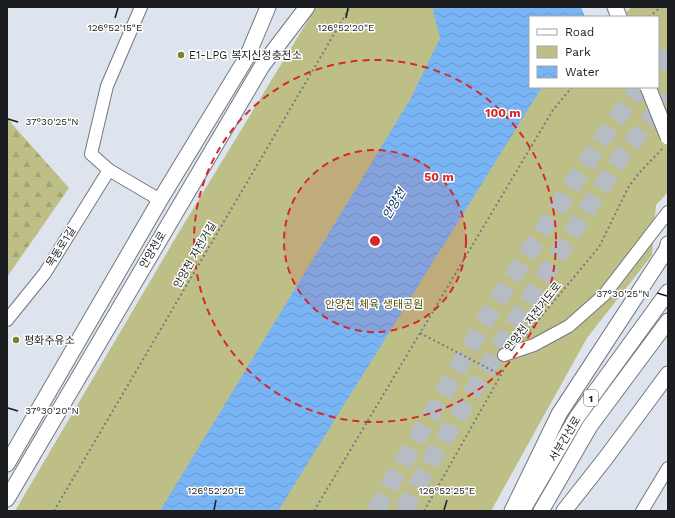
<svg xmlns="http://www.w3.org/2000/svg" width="675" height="518" viewBox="0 0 675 518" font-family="'Work Sans','Noto Sans KR',sans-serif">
	<defs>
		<pattern id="forest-firs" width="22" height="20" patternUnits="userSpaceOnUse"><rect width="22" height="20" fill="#bdbf87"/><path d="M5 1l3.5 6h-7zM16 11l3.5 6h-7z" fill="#a2a474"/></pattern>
		<pattern id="water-waves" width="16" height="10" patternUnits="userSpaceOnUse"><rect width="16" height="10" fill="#79b4f5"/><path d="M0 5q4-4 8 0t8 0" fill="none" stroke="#689ad2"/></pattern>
	</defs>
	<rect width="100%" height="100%" fill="#dde4ed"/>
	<polygon fill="url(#forest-firs)" points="7,116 12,124 69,188 7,277"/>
	<path fill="#bdbf87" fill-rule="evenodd" d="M316,7H668V192L656,205L652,255L587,338L491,511H15L182,227ZM530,17H658V87H530Z"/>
	<polygon fill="url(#water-waves)" points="432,7 630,7 618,17 530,17 530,87 542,87 278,511 160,511 411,98 440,38"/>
	<polygon fill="#dde4ed" points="581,7 632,7 621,17 585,17"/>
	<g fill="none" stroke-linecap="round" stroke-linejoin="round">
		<g stroke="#b6bcc4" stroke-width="18" stroke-dasharray="18 9" stroke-linecap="butt">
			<polyline points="658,66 668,53"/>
			<polyline points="375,511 495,304 610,127 641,87"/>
			<polyline points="403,511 433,457 516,320 622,155 668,97"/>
		</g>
		<defs>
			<g id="minor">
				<polyline points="141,7 107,86 91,154 109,170 160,200"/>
				<polyline points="7,320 45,273 109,170"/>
				<polyline points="504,355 534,345 569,326 604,295 668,212"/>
				<polyline points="642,511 668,468"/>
			</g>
			<g id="major">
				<polyline points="615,7 619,17"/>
				<polyline points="7,464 160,200 247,57 268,7"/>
				<polyline points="7,499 262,66 307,7"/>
				<polyline points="512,511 559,414 667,249 668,244"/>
				<polyline points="522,511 577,417 668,292"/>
				<polyline points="541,511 590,426 668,321"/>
				<polyline points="564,511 605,459 668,374"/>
			</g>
		</defs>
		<use href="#minor" stroke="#71787f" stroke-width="14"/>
		<use href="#major" stroke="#71787f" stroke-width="17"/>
		<g stroke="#757a7f" stroke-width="2" stroke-dasharray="2 3" stroke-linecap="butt">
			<polyline points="649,17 661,7"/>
			<polyline points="420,333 501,375"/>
			<polyline points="526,335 599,247 629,186 640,172 663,148"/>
			<polyline points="54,511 350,7"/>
			<polyline points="314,511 553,110 572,87"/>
			<polyline points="424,511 506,366"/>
		</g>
		<use href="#minor" stroke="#fff" stroke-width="12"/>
		<use href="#major" stroke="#fff" stroke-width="15"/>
		<defs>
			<polyline id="major-bridge" points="648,87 668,137"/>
		</defs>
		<use href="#major-bridge" stroke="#71787f" stroke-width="17" stroke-linecap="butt"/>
		<use href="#major-bridge" stroke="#fff" stroke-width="15"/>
	</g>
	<path fill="none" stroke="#1b1d20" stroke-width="1.5" d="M115,18L118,8M346,18L348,8M8,119L18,122M657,293L667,296M8,408L18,411M214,510L216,500M444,510L447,500"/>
	<circle cx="375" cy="241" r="91" fill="#d62828" fill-opacity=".12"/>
	<g fill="none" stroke="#d62828" stroke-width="2" stroke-dasharray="7 5">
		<circle cx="375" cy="241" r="91"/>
		<circle cx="375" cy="241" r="181"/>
	</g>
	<g fill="#81812a" stroke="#fff" stroke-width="1.5">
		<circle cx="181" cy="55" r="4"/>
		<circle cx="16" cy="340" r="4"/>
	</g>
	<g text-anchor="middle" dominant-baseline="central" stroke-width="3" stroke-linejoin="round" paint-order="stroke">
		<rect fill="#fff" stroke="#5f6163" stroke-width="1" x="584" y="390" width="14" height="16" rx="3"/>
		<g font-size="10" font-weight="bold" fill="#1b1d20">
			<text x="591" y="398">1</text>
		</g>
		<g font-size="11" fill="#1b1d20" stroke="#fff" text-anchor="start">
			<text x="189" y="55">E1-LPG 복지신정충전소</text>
			<text x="24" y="340">평화주유소</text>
		</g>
		<g font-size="11" fill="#1b1d20" stroke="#fff">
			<text transform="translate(61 247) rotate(-58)">목동로1길</text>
			<text transform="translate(153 250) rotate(-59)">안양천로</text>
			<text transform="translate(195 255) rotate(-60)">안양천 자전거길</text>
			<text transform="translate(533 317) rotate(-52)">안양천 자전거도로</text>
			<text transform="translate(565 439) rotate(-59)">서부간선로</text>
		</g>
		<g font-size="11" fill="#51510c" stroke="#fff">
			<text x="374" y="304">안양천 체육 생태공원</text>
		</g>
		<g font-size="12" font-style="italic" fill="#002951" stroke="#fff">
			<text transform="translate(394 204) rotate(-59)">안양천</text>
		</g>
	</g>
	<g font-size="10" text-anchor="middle" fill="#1b1d20" stroke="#fff" stroke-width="3" stroke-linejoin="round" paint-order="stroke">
		<text x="115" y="31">126°52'15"E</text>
		<text x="346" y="31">126°52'20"E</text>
		<text x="52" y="125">37°30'25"N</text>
		<text x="623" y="297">37°30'25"N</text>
		<text x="52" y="414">37°30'20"N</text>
		<text x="216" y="494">126°52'20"E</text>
		<text x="447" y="494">126°52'25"E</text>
	</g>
	<circle cx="375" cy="241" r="6" fill="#d62828" stroke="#fff" stroke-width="2"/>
	<g font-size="12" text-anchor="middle" font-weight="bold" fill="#d62828" stroke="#fff" stroke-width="3" stroke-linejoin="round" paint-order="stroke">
		<text x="503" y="117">100 m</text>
		<text x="439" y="181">50 m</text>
	</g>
	<rect width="675" height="518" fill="none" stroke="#1b1d20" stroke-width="16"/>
	<rect x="529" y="16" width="130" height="72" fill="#ffffff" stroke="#a4a5a6"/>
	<rect x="537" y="29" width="20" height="6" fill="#ffffff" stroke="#a4a5a6"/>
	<text x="565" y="36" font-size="12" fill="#1b1d20">Road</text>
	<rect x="537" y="46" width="20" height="12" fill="#bdbf87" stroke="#a4a5a6"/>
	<text x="565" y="56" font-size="12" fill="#1b1d20">Park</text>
	<rect x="537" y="66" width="20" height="12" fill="url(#water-waves)" stroke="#a4a5a6"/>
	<text x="565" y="76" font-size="12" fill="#1b1d20">Water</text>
</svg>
